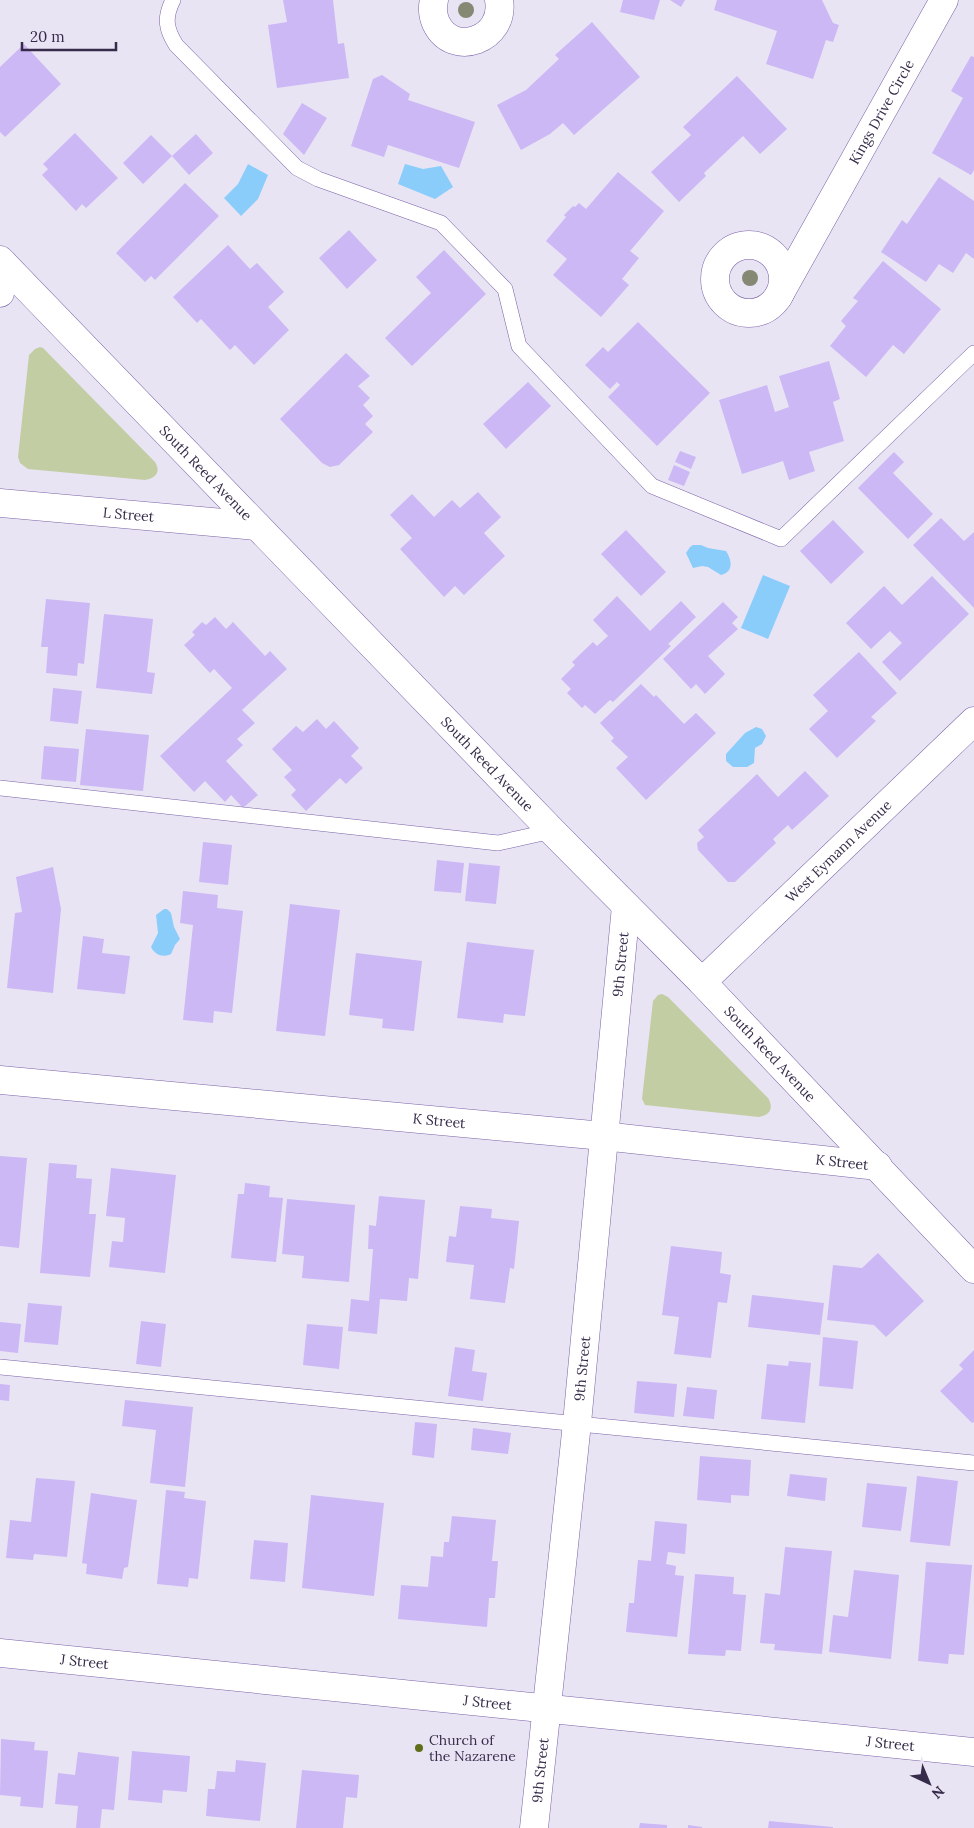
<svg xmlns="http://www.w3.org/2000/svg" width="974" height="1828" viewBox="0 0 974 1828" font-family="Lora,serif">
	<rect width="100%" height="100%" fill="#e9e4f4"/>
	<g fill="#c2cda3">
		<path d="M40,347L43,348L155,462C161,472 156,478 145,480L28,469L20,463L18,457L29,355L35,349Z"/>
		<path d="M662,994L668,997L768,1098C774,1108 770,1115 759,1117L645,1105L642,1099L653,1001L658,995Z"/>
	</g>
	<g fill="#8acdfb">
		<polygon points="248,164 268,175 258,199 241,216 224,198 238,184"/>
		<polygon points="405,164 423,169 441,166 453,187 435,199 398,184"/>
		<path d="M693,545H701L708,548L726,551C732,560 734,572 721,575L708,567L702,566L693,568L686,553L690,547Z"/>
		<polygon points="763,575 790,586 768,639 741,628"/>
		<polygon points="756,727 762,729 766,736 762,744 755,748 754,763 747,767 733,767 726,761 726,754 745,733"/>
		<path d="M164,909H167L171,913L174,927L180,939L175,945L171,954C163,958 155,955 151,947L158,933L156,915Z"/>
	</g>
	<g fill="#ccb8f5">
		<polygon points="283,0 333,0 338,44 344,43 349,78 277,88 268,25 287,22"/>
		<polygon points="623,0 660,0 654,20 620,12"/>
		<polygon points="670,0 685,0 681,7"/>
		<polygon points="717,0 822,0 833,23 839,25 833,42 826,40 813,79 766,64 777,31 714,10"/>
		<polygon points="592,22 640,77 574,135 563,123 550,134 521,150 497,105 526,90 559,59 555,55"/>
		<polygon points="24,44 61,84 5,137 0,132 0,67"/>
		<polygon points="971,56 974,57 974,170 971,175 932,153 963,98 951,91"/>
		<polygon points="382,75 410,94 408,100 475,122 459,168 388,145 384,157 351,146 373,79"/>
		<polygon points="737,76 787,129 760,154 743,136 704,173 706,176 679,202 651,172 691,135 683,127"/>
		<polygon points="302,103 327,118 304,155 283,134"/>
		<polygon points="75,133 118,178 86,208 82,204 76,211 42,175 48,169 43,164"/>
		<polygon points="196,134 213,153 189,175 172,156"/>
		<polygon points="151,135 172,156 143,184 123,163"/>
		<polygon points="618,172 664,211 630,251 639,258 622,279 629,285 601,317 553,275 567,259 546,241 566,217 564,215 573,206 575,207 579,203 586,209"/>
		<polygon points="939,177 974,201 974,259 966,253 953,273 939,264 926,282 881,252 902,220 907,224"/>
		<polygon points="185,183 219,216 155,280 151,276 145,282 116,253"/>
		<polygon points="349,230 377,260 347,289 319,258"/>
		<polygon points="228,245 250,269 257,263 284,292 268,307 289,330 254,365 235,345 230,350 201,319 197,323 173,297"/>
		<polygon points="444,250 486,294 412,366 385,338 431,293 416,277"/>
		<polygon points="883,261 941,309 904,354 893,345 866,377 830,346 846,326 841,321 858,301 853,298"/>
		<polygon points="638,322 710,393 657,446 608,397 620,385 617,382 610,389 585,365 603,347 608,352"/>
		<polygon points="346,353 370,376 358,386 370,398 363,405 373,416 365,424 373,432 339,465 330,467 322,463 280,419"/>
		<polygon points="829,361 840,399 833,402 844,441 809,452 815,471 789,480 783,461 742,474 719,400 767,385 775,412 789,407 779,376"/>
		<polygon points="528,382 551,406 506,449 483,424"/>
		<polygon points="680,451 696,457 691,469 675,462"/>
		<polygon points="894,452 904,462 893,473 933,514 908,539 858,488"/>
		<polygon points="674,465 690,472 684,486 668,480"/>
		<polygon points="478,492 501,517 484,533 505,556 464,595 455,586 444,597 400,549 412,538 390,515 412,494 434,517 452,500 460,508"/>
		<polygon points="941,518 964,541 974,532 974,608 913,545"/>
		<polygon points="833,520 864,552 831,584 800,551"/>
		<polygon points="626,530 666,572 641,596 601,554"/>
		<polygon points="932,576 969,614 900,681 882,662 902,643 890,631 871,649 846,623 884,586 902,605"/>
		<polygon points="617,596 650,631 681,601 696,617 668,644 671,646 613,702 610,700 595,714 585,705 582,708 567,693 571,689 561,679 575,665 572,662 593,642 597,646 608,636 593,620"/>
		<polygon points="46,599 90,603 84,664 78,663 77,676 46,673 48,647 41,647"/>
		<polygon points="723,602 738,617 732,623 738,629 708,656 725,674 705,694 696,684 691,689 663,659"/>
		<polygon points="104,614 153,619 147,672 155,673 152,694 96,688"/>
		<polygon points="215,617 226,629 233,622 265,656 270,651 287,669 242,710 255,723 237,739 243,745 226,761 258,795 243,808 231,795 225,802 205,781 194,792 160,756 232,688 214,669 210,673 184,645 195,635 192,632 202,622 206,625"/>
		<polygon points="859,652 897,693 871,717 876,721 837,758 809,729 828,711 813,695"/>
		<polygon points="641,684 654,697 656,695 684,724 696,713 716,733 646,800 616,768 628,757 611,741 614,738 600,723"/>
		<polygon points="53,688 82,691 78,724 50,721"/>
		<polygon points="317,719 326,729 334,721 359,748 351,756 363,768 346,784 340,778 306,811 291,795 296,790 284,777 292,770 272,749 296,726 303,732"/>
		<polygon points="86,729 149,735 143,791 80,785"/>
		<polygon points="44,746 79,749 76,782 41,779"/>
		<polygon points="805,771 829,796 792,830 788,825 773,839 776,843 735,882 728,882 698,850 697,843 704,837 698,830 757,774 778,797"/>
		<polygon points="203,842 232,845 228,885 199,882"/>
		<polygon points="437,860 464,863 461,893 434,891"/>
		<polygon points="469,863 500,866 496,904 465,901"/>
		<polygon points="53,867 61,909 53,993 7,988 15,913 22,912 16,877"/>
		<polygon points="183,891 218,895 217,908 243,911 232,1013 214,1011 213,1023 183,1020 193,925 180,923"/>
		<polygon points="290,904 340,910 325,1036 276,1031"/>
		<polygon points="83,936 104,939 102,953 130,956 125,994 77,989"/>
		<polygon points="467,942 534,950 525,1016 504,1014 503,1023 457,1018"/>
		<polygon points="356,953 422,961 414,1031 382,1028 383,1019 349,1015"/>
		<polygon points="0,1156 27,1158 19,1248 0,1246"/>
		<polygon points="49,1163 77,1165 76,1178 92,1179 89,1214 96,1214 90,1277 40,1273"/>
		<polygon points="111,1168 176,1175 165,1273 109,1267 112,1241 123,1242 125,1218 106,1216"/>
		<polygon points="245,1183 270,1186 269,1197 283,1198 276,1262 231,1258 238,1194 244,1194"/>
		<polygon points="379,1196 425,1200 418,1279 409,1278 407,1301 380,1299 377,1334 348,1331 351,1299 369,1301 373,1249 368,1249 369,1225 376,1226"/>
		<polygon points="287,1199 355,1205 349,1282 302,1278 304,1256 282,1254"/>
		<polygon points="460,1206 492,1209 491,1218 519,1221 514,1269 510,1268 505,1303 470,1299 474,1265 446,1262 449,1236 456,1237"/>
		<polygon points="671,1246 722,1252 720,1273 731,1275 727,1303 718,1302 711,1358 674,1354 679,1317 662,1315"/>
		<polygon points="878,1253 924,1301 886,1337 874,1325 827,1320 833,1265 862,1268"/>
		<polygon points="752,1295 824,1303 820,1335 748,1327"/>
		<polygon points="28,1303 62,1306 58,1345 24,1342"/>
		<polygon points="141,1321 166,1324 161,1367 136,1364"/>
		<polygon points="0,1322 21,1324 18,1353 0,1351"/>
		<polygon points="307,1324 343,1327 339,1369 303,1365"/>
		<polygon points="823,1337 858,1341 853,1389 819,1386"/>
		<polygon points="455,1347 475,1350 472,1371 487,1373 483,1401 448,1396"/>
		<polygon points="974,1350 974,1422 972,1423 940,1391 963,1369 959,1365"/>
		<polygon points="789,1361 811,1363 805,1423 761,1419 767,1364 788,1366"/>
		<polygon points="637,1381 677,1384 674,1417 634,1413"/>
		<polygon points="0,1384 10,1385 9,1401 0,1400"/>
		<polygon points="687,1387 717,1390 714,1419 683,1416"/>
		<polygon points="125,1400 193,1407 185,1487 150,1483 156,1430 122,1426"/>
		<polygon points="415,1422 437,1424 434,1458 412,1455"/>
		<polygon points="473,1428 511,1433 508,1454 471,1450"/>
		<polygon points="700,1456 751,1460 749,1496 731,1495 731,1503 697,1500"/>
		<polygon points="790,1474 827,1478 825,1501 787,1496"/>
		<polygon points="917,1476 958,1481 950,1546 910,1542"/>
		<polygon points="36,1478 75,1481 67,1557 34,1554 33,1560 6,1558 10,1520 31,1522"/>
		<polygon points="867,1483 907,1487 901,1531 862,1527"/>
		<polygon points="166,1490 185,1492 184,1498 206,1501 198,1579 189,1578 188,1587 157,1584"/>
		<polygon points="91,1493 137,1500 128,1567 124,1568 122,1579 86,1574 87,1564 82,1563"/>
		<polygon points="311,1495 384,1503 374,1596 302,1588"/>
		<polygon points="452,1516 496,1520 492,1561 498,1561 495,1598 489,1598 487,1627 398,1619 401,1585 428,1587 431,1556 443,1557 444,1542 449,1542"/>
		<polygon points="655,1521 687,1524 685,1554 668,1552 666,1564 676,1566 675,1575 684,1576 677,1637 626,1632 629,1603 634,1603 638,1560 651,1561"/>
		<polygon points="254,1540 288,1543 285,1582 250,1579"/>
		<polygon points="785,1547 832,1551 822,1654 774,1650 775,1644 760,1643 765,1593 780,1595"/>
		<polygon points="926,1562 972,1565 964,1655 949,1654 948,1664 918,1661"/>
		<polygon points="854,1570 899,1575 891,1659 829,1652 833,1615 848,1617"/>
		<polygon points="695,1574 734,1577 733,1594 746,1595 741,1651 726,1650 725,1656 688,1654"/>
		<polygon points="1,1739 35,1742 34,1750 48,1751 43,1808 20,1806 21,1797 0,1795"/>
		<polygon points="132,1751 190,1756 187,1792 163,1790 162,1803 128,1800"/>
		<polygon points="78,1752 119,1757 114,1810 102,1809 100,1828 76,1828 78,1806 55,1804 58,1773 75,1775"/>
		<polygon points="236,1760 266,1763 260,1821 206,1816 208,1789 215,1789 217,1771 235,1772"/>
		<polygon points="302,1770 359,1775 357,1798 346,1797 343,1828 296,1828"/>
		<polygon points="769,1821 833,1827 833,1828 768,1828"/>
		<polygon points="640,1823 667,1825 667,1828 639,1828"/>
		<polygon points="688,1825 702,1827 702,1828 688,1828"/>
	</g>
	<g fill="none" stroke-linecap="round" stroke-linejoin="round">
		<defs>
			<g id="service">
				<path d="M173,0C164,18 166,29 176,45L297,168L318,179L441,223L505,289L519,346L652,486L781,539L974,353"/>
				<polyline points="0,788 498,843 552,831"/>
				<polyline points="0,1367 974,1463"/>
			</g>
			<g id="minor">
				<path d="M434,0C432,8 433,16 436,23C453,59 506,39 499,0"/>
				<circle cx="749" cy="279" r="34"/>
				<polyline points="0,293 3,263"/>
				<path id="s1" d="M778,297L944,0"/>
				<path id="s2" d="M0,503L257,526"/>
				<path id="s3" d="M702,982L974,721"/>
				<path id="s4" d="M0,1080L603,1136L878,1166"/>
				<path id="s5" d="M0,1653L974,1752"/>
				<path id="s6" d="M534,1828L577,1423L626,906"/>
			</g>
			<g id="tertiary">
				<path id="s7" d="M0,260L552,831L702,982L974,1269"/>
			</g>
		</defs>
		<use href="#service" stroke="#7b62a7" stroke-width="16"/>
		<use href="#minor" stroke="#7b62a7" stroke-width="29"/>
		<use href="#tertiary" stroke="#7b62a7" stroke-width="29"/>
		<use href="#service" stroke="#fff" stroke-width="15"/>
		<use href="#minor" stroke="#fff" stroke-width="28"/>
		<use href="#tertiary" stroke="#fff" stroke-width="28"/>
	</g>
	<g fill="#858872">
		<circle cx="466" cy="10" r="8"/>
		<circle cx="750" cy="278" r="8"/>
	</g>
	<circle fill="#5e6e19" stroke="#e9e4f4" stroke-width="2" cx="419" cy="1748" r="5"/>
	<g text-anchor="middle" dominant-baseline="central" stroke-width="5" stroke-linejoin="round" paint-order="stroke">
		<g font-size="14" fill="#362b49" stroke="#e9e4f4">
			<text stroke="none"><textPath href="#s1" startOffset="212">Kings Drive Circle</textPath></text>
			<text stroke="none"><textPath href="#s7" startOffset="296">South Reed Avenue</textPath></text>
			<text stroke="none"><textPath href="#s2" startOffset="129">L Street</textPath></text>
			<text stroke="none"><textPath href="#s7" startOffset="701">South Reed Avenue</textPath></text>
			<text stroke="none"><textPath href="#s3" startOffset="189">West Eymann Avenue</textPath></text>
			<text stroke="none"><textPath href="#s6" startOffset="868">9th Street</textPath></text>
			<text stroke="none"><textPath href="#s7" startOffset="1106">South Reed Avenue</textPath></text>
			<text stroke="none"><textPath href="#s4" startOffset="441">K Street</textPath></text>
			<text stroke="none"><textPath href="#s4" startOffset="846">K Street</textPath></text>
			<text stroke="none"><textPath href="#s6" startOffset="462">9th Street</textPath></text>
			<text stroke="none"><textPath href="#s5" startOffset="85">J Street</textPath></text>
			<text stroke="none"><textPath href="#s5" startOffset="490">J Street</textPath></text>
			<text stroke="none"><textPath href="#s5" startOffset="895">J Street</textPath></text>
			<text stroke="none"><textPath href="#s6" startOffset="58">9th Street</textPath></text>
		</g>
		<g font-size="14" fill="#362b49" stroke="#e9e4f4" text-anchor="start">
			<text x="429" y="1740">Church of<tspan x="429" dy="16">the Nazarene</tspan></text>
		</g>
	</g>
	<g transform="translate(929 1783) rotate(136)" stroke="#e9e4f4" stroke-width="4" paint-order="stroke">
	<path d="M0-4L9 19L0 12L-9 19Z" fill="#362b49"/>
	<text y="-8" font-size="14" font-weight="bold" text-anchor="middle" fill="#362b49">N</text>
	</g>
	<path d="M22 42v8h94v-8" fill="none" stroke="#362b49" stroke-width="2.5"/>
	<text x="30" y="42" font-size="15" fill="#362b49" stroke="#e9e4f4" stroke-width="4" paint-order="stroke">20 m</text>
</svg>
